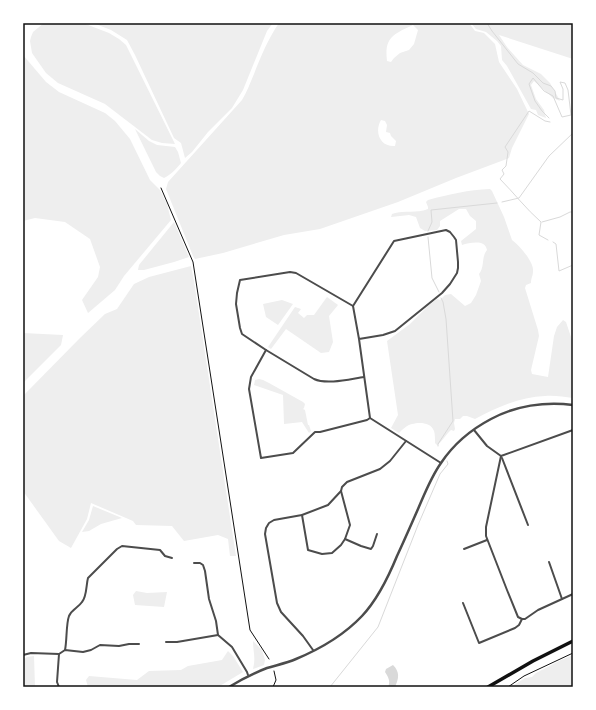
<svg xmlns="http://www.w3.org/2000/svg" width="596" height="710" viewBox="0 0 596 710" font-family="'Space Grotesk',sans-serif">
	<rect width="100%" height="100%" fill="#fff"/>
	<g fill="#eee" fill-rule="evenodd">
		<polygon points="44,23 83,23 109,33 119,39 126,45 175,144 162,143 152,140 105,104 58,83 46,73 32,53 30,41 31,37 33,32"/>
		<polygon points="93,23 273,23 267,31 243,90 232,108 208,132 192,152 185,158 181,143 174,138 135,55 127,40 111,30"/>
		<path d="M279,23H469L475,31L484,33L495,44L499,62L517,89L529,114L512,148L509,158L504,160L456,178L398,202L320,229L284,235L223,253L195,259L193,256L166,189L168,182L242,100C247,92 250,83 254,74C261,56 268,39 279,23ZM413,25L418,30L414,44L409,50L400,53L394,58L391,62L387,61C384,37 394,34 413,25ZM381,120L385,121L387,125L386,132L390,133L391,136L396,141L395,146C380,147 374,132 381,120Z"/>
		<polygon points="471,23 573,23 573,59 499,35 507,47 523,65 541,74 550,83 558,97 560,101 553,98 534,81 531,85 536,99 544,110 546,118 538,115 536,110 531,109 507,66 502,60 501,46 497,41 486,32 476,29"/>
		<polygon points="23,55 46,82 59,92 105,113 115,121 130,139 150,180 160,190 167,204 171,220 124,276 115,290 88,313 82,300 98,277 100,267 90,239 65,222 35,218 23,221"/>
		<path d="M135,129L149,141L157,145L175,147L178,152L181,163C176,169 172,174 164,178L160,176L156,172Z"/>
		<path d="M490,189L492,191L504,217L512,240C519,245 534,262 533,271C533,276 531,278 531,283L526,285L525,288L538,330L539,336L531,370L532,374L548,377L554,336L557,327L563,320L566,322L573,343V398C564,397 554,395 545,396C520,397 497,407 475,419L467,416H463L460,419H455L454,423L455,429L454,431L451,430C445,435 443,441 437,445L435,443C435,439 435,434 434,431C431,422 419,422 412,424C407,425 403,429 399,433L391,428L398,415L387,341L410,324L429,305L437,299L440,300L445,295L451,294L465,306L471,303L476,295L481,281L479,274C485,267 481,257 487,250C485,239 470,243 462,245L461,241L476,229V221L470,216L466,209H459L440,221V226L437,230L425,231L420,228L416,217L409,215L391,217L392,214C395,213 398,212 402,212C410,211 419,213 428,209V207L426,202L428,200C450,194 468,190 490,189Z"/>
		<polygon points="174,222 189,257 174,262 144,270 138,270 139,265"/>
		<polygon points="191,266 194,281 236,556 230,556 228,539 218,535 184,541 172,526 136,525 133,521 91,503 87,519 71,548 59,541 23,491 23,396 80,338 105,314 117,309 134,284 149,277"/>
		<polygon points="327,297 338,305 329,316 333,342 329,352 321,353 286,329 271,349 268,347 295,307 301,309 298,313 304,318 307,315 314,315"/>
		<polygon points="282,300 293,304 278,325 266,317 263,304"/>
		<polygon points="23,333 63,335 61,345 23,383"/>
		<polygon points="259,379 263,380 269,383 303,402 305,404 304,408 303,409 305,410 308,425 309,425 311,431 309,433 302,422 284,424 283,395 254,385 255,380"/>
		<polygon points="93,506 122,518 101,524 89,531 82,532 89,520"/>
		<polygon points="136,591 147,593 167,592 164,607 135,605 133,595"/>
		<path d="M253,641L262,650L265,660L264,665L253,669C256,657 253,652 253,641Z"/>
		<polygon points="228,651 233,656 243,672 218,687 88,687 86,680 89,676 137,680 149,671 181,670 188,666 222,660"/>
		<polygon points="573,655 573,687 511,687 525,678 532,677 536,673 561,660"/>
		<polygon points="34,656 35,687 23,687 23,660 27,657"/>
	</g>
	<path fill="#d9d9d9" d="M393,665C400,672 399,678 395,687H388C391,681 388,677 385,672L386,669Z"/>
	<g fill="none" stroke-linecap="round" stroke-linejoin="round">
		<g stroke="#d9d9d9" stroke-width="1">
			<polyline points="487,23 492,31 518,64 533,73 543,83 551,86 555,91 556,98 563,100 563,89 560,82 565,83 568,90 571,115 562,117 553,96 544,91 533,78 529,84 535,101 542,111 549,118"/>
			<polyline points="502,202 519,198 549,156 573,133"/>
			<polyline points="542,222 560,217 570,212 573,212"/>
			<polyline points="428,231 432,222 431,210 497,203"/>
			<polyline points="428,237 432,278 439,292"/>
			<path d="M548,240L539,235L541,222C526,209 514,193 500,179L504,174L502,170L506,166L508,152L505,147L529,111L545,121L550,122"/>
			<polyline points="553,242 556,244 559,271 573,265"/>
			<polyline points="438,446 438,444 453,421 446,319 443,302 441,298"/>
			<polyline points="330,687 378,627 418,525 440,474 448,464 447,461"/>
		</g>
		<g stroke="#111" stroke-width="1">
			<polyline points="161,188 193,262 250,630 269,659"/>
			<polyline points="273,687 276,680 274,671"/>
			<polyline points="508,687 524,676 573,653"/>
		</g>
		<g stroke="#4c4c4c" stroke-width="2">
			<path d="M353,306L296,273L290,272L240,280L237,293L236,304L240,328L242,334L266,350L314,379C327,385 350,379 364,377"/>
			<polyline points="359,339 383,335 395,331 442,293 450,284 457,273 458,268 458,262 456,240 454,237 450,232 446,230 394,241 353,306 359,339 370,418 441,463"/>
			<polyline points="266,350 251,377 249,389 261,458 293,453 315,432 320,432 367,420 370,418"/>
			<polyline points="474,430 487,446 501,456"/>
			<polyline points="501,456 486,527 486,536 507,590 518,617 522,619 525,619 538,610 573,594"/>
			<polyline points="501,456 573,430"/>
			<polyline points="502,458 528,525"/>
			<polyline points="302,515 308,550 322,554 332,553 341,545 345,539 350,525 341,491"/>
			<polyline points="345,539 361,546 371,549 373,546 377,534"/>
			<polyline points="464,549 487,540"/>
			<polyline points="549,562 562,599"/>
			<polyline points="194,563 200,563 203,565 205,571 209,599 216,621 218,635 232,647 247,672 248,675"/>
			<polyline points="463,603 479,643 515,628 519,625 522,619"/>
			<polyline points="166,642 177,642 218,635"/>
			<path d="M65,650C67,641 66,624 69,616C72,609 78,608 82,602C87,596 86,585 88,578L117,549L122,546L160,550L165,556L172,558"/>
			<polyline points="313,650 303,636 281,612 277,603 265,534 266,528 269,523 274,520 302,515 328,505 341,491 342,487 347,482 380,469 390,461 406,441"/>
			<polyline points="23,655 31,653 59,654 65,650 83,652 91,650 100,645 119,646 129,644 139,644"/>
			<polyline points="59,687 57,682 59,654"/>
		</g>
		<path stroke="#4c4c4c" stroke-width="2.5" d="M229,687C242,679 254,673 267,668C277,665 287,663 296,659C320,649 344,635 362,616C378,599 388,578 397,556C404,541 411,525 418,509C425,493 431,477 441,463C453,445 472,429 491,419C515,406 545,401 573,405"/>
		<polyline stroke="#111" stroke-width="3.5" points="488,687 533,661 573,641"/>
	</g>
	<rect width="596" height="710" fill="none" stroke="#ffffff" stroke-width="48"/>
	<rect x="24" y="24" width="548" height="662" fill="none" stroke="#111" stroke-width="1.5"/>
</svg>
